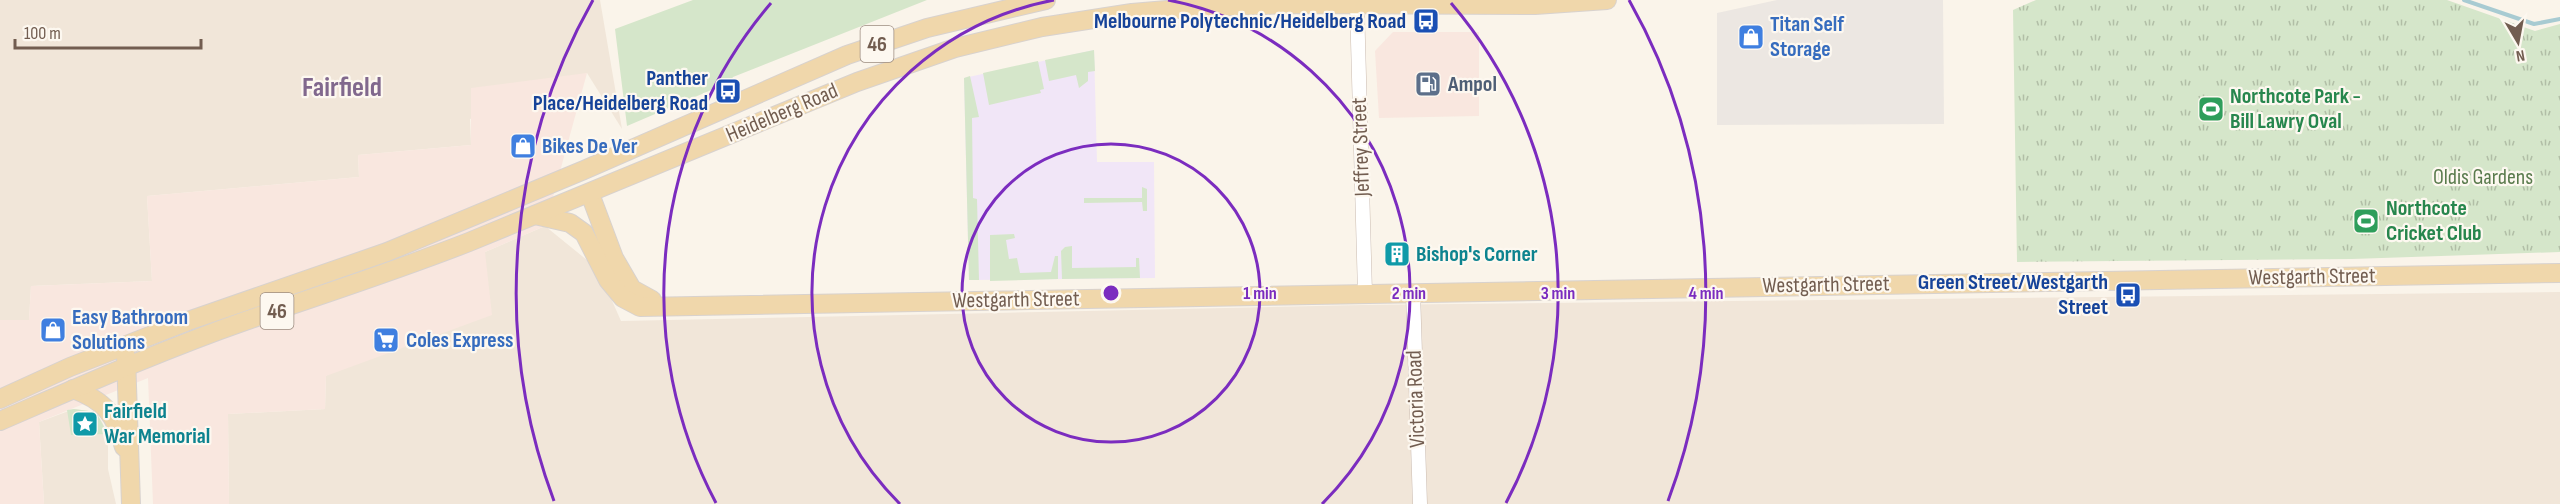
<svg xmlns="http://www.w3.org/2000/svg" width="2560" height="504" viewBox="0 0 2560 504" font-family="'Sofia Sans Condensed',sans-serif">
	<defs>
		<pattern id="park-tufts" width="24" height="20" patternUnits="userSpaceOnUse" patternTransform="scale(1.5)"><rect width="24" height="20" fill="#d5e6ca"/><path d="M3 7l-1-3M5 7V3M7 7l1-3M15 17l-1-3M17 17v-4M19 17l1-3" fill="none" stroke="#b1bea6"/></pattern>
	</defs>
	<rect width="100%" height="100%" fill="#faf4ea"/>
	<g fill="#f1e6d9">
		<polygon points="0,0 600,0 622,129 587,73 470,119 471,145 358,155 359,177 147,196 152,281 31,286 29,320 0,320"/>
		<polygon points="545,226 598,269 621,321 1363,305 2560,292 2560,504 229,504 228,414 325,409 326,376 485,252"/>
		<polygon points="74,409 96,412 102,422 108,434 108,469 116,504 44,504 39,422"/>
	</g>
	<g fill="#f9e7df">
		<polygon points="1393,32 1479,32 1479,116 1379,118 1375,51"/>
		<polygon points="587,73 545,226 485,252 492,315 326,376 325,409 228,414 229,504 153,504 148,378 39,422 44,504 0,504 0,320 29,320 31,286 152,281 147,196 359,177 358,155 471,145 471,88"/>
	</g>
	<polygon fill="#ece7e2" points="1777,0 1943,0 1944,124 1717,125 1717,13"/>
	<polygon fill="#f1e6f7" points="1094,50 1097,162 1154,162 1155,278 969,280 964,78"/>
	<g fill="#d5e6ca">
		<polygon points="693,0 927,0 733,77 730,82 627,126 615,29"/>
		<polygon points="1094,50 1095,71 1088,72 1088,81 1079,88 1076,75 1049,81 1045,60"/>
		<polygon points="1038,61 1044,89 1040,90 1041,93 989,105 983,73"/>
		<polygon points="970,76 979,117 972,118 973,198 977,199 979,280 969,280 964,78"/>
		<polygon points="1142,187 1147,189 1147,211 1143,211 1142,202 1084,203 1084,198 1142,198"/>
		<polygon points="1014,234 1015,238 1006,240 1009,259 1017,258 1020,273 1051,272 1055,256 1058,256 1058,279 990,281 990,235"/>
		<polygon points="1072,246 1072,268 1136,267 1136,258 1139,258 1140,278 1062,279 1061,251 1065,247"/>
	</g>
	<g fill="url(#park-tufts)">
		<polygon points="2036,0 2447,0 2535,31 2560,24 2560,252 2352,259 2017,262 2013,10"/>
		<polygon points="74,409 96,412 108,434 71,435 67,410"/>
	</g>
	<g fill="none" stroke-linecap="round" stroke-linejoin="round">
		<polyline stroke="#a8cbd2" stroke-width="4" points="2464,0 2534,24 2560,19"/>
		<defs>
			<g id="minor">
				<polyline points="1357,5 1365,293"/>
				<polyline points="1413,293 1420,504"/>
			</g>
			<g id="major">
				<polyline points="590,194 614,258 632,289 652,300"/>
				<polyline points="535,215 570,223 584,233 608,280 623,298 640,307 2560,273"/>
				<polyline points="126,356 131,504"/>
				<path d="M73,389C105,401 115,414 124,447"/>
				<polyline points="0,399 70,367 188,321 387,252 584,170 847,55 927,28 1046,0"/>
				<path d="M0,421C81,386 162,350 245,321C320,295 395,271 469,242L857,82L955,48L1042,27L1132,13L1201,7L1294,4L1535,5L1607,0"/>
			</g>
		</defs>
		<use href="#minor" stroke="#cbbcb1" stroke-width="15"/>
		<use href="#major" stroke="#d8d2ce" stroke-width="20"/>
		<use href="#minor" stroke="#fff" stroke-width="14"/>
		<use href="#major" stroke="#f0d7ab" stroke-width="18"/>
	</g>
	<g fill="none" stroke="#7b2cbf" stroke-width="3">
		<circle cx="1111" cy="293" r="149"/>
		<path d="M900 504A298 298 0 0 1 1054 0M1168 0A298 298 0 0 1 1322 504"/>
		<path d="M716 503A447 447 0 0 1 771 3M1451 3A447 447 0 0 1 1506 503"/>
		<path d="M554 501A595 595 0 0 1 593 0M1629 0A595 595 0 0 1 1668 501"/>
	</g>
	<defs>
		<symbol id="bus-square" viewBox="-11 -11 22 22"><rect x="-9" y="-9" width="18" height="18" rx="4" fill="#1a4fb4" stroke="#fdf8f0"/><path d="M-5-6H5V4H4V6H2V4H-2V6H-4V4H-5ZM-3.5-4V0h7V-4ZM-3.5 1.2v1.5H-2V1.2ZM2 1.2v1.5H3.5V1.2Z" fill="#fff"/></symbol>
		<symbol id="shop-square" viewBox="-11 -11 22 22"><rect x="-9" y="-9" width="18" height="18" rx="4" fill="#3f7fe0" stroke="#fdf8f0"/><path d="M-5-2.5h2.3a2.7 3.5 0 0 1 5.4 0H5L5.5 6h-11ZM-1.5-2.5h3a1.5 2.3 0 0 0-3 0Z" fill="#fff"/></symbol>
		<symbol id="fuel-square" viewBox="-11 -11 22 22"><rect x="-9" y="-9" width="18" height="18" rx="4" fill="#5c6f8a" stroke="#fdf8f0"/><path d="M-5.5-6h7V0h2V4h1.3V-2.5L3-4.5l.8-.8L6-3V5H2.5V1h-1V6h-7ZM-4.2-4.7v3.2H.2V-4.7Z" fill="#fff"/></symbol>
		<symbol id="stadium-square" viewBox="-11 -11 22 22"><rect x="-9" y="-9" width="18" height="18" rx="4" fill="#2e9e5b" stroke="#fdf8f0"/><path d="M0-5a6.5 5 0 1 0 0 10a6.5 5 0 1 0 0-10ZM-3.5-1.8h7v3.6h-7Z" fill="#fff"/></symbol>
		<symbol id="building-square" viewBox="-11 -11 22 22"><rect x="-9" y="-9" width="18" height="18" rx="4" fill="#0f9aa8" stroke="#fdf8f0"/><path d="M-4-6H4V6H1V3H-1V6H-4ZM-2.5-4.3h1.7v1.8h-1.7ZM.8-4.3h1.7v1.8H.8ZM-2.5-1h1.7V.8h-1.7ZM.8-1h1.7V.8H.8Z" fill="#fff"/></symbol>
		<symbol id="supermarket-square" viewBox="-11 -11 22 22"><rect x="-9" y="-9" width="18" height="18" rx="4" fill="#3f7fe0" stroke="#fdf8f0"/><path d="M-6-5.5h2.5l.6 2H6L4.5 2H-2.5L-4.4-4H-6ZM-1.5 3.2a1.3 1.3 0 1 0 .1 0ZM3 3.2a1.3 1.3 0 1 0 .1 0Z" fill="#fff"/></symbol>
		<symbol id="sight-square" viewBox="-11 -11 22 22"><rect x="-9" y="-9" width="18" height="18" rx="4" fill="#0f9aa8" stroke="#fdf8f0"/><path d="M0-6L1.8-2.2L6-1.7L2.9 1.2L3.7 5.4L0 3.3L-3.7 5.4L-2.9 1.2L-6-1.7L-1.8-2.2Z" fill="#fff"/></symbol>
	</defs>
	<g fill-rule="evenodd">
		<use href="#bus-square" x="1411" y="6" width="30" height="30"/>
		<use href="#shop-square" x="1736" y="22" width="30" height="30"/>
		<use href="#fuel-square" x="1413" y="69" width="30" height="30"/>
		<use href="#bus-square" x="713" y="76" width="30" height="30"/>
		<use href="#stadium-square" x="2196" y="94" width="30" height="30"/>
		<use href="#shop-square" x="508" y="131" width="30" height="30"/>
		<use href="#stadium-square" x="2351" y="206" width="30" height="30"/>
		<use href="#building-square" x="1382" y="239" width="30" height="30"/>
		<use href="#bus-square" x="2113" y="280" width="30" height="30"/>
		<use href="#shop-square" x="38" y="315" width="30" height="30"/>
		<use href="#supermarket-square" x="371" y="325" width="30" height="30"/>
		<use href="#sight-square" x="70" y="409" width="30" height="30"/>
	</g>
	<g text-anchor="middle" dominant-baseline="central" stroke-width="4.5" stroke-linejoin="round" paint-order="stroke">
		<g fill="#fdf8f0" stroke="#9c8c80" stroke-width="1.5">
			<rect x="860.5" y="26" width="33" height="36" rx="4.5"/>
			<rect x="260.5" y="293" width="33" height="36" rx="4.5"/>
		</g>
		<g font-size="21" font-weight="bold" fill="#725d50">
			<text x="877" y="44">46</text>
			<text x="277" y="311">46</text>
		</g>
		<g font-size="22" font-weight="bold" fill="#164399" stroke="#fdf8f0" text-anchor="end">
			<text x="1406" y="21">Melbourne Polytechnic/Heidelberg Road</text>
			<text x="708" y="78">Panther<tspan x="708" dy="25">Place/Heidelberg Road</tspan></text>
			<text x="2108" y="282">Green Street/Westgarth<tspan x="2108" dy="25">Street</tspan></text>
		</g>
		<g font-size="22" font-weight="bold" fill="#366cbe" stroke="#fdf8f0" text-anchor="start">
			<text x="1770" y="24">Titan Self<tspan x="1770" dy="25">Storage</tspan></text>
			<text x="542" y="146">Bikes De Ver</text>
			<text x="72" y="317">Easy Bathroom<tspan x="72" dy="25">Solutions</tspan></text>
			<text x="406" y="340">Coles Express</text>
		</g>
		<g font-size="22" font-weight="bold" fill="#4e5e75" stroke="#fdf8f0" text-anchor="start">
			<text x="1448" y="84">Ampol</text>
		</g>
		<g font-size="22" font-weight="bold" fill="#27864d" stroke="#fdf8f0" text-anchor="start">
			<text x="2230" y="96">Northcote Park -<tspan x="2230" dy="25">Bill Lawry Oval</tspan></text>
			<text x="2386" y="208">Northcote<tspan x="2386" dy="25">Cricket Club</tspan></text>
		</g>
		<g font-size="22" fill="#725d50" stroke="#fdf8f0">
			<text transform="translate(782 113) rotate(-23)">Heidelberg Road</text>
			<text transform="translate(1361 147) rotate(-92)">Jeffrey Street</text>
			<text transform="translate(2312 277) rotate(-1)">Westgarth Street</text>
			<text transform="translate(1826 285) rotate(-1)">Westgarth Street</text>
			<text transform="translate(1016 300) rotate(-1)">Westgarth Street</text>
			<text transform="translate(1416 399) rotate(-92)">Victoria Road</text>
		</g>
		<g font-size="22" fill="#5a7b4d" stroke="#fdf8f0">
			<text x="2483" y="177">Oldis Gardens</text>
		</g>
		<g font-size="22" font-weight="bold" fill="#0d838f" stroke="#fdf8f0" text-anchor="start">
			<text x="1416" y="254">Bishop's Corner</text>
			<text x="104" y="411">Fairfield<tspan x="104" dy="25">War Memorial</tspan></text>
		</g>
		<g font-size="28" font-weight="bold" fill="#81688d" stroke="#fdf8f0">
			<text x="342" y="87">Fairfield</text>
		</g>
	</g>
	<circle cx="1111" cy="293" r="9" fill="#7b2cbf" stroke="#fdf8f0" stroke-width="3"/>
	<g font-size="18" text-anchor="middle" font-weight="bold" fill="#7b2cbf" stroke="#fdf8f0" stroke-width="4.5" stroke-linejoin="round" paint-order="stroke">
		<text x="1260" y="299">1 min</text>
		<text x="1409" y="299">2 min</text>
		<text x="1558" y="299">3 min</text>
		<text x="1706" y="299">4 min</text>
	</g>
	<g transform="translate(2518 42) rotate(170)" stroke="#fdf8f0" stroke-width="4.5" paint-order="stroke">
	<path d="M0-4.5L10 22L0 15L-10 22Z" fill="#725d50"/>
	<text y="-9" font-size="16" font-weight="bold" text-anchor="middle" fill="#725d50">N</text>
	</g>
	<path d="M15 39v9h186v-9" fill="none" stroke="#725d50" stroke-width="3"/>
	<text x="24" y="39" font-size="18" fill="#725d50" stroke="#fdf8f0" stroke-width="4.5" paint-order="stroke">100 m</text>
</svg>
